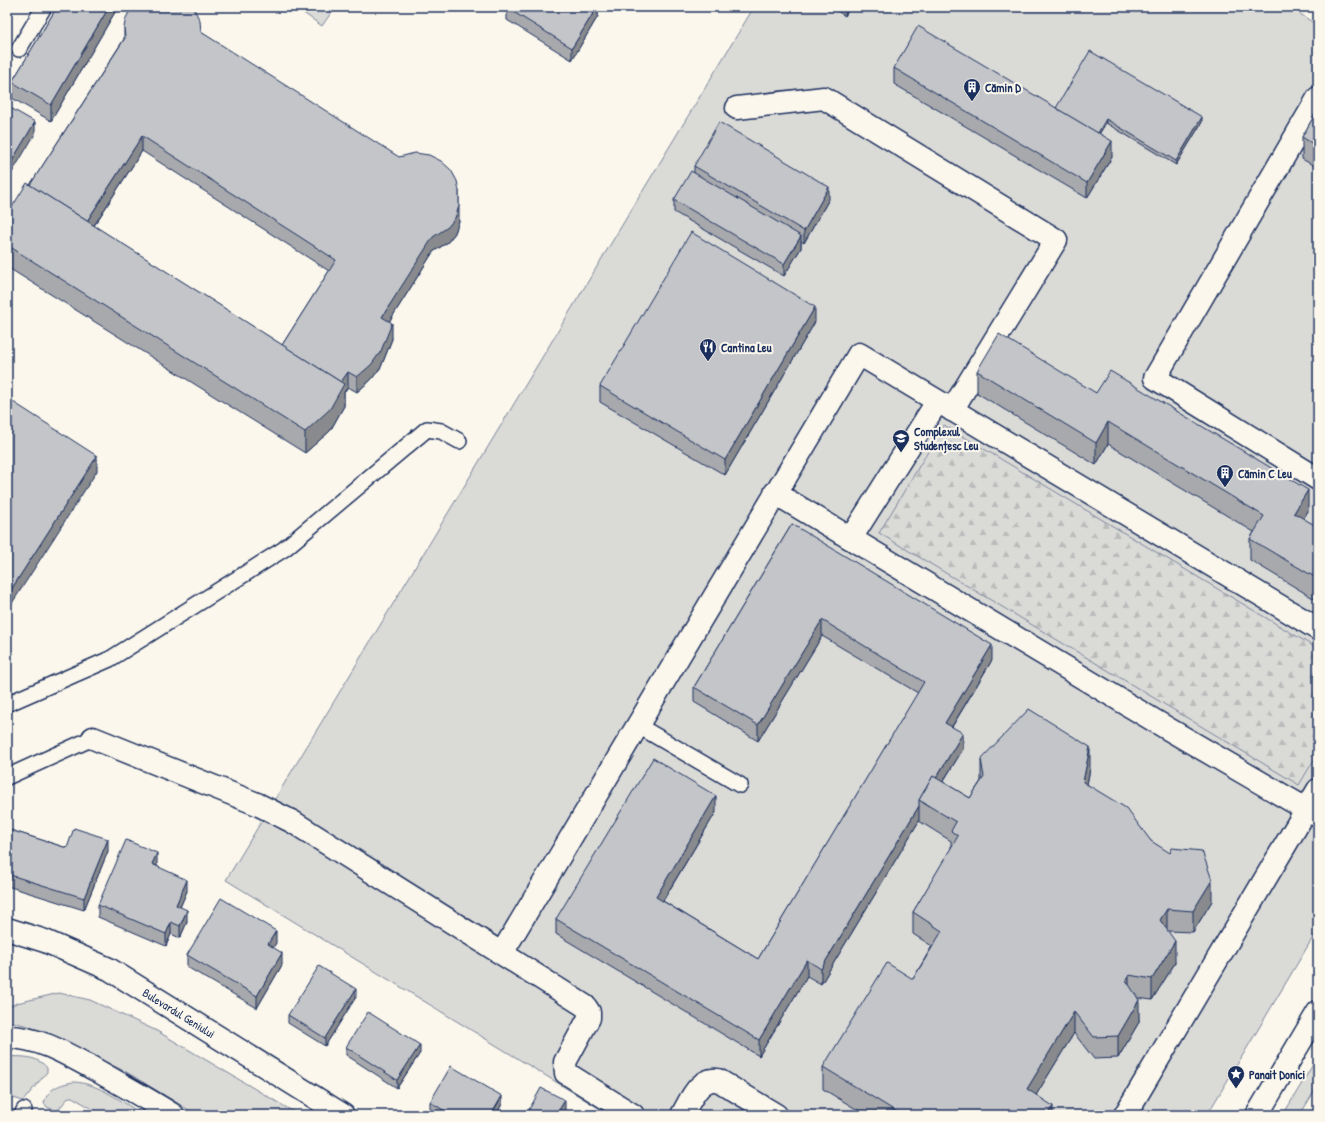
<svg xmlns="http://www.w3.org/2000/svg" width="1325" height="1122" viewBox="0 0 1325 1122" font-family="'Patrick Hand',sans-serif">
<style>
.green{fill:#dadad7;stroke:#7a849a}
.forest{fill:url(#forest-firs);stroke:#7a849a}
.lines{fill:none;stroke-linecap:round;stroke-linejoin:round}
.service-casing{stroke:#1b2f5e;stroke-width:18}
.minor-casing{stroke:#1b2f5e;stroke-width:25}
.primary-casing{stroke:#1b2f5e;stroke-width:25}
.service{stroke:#fbf7ec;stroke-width:15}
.minor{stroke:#fbf7ec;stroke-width:22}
.primary{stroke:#fbf7ec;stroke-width:22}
.wall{fill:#a8a9ad;stroke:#1b2f5e;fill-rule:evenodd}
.shaded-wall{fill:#888a8d;stroke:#1b2f5e}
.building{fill:#c3c5c9;stroke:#1b2f5e}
.labels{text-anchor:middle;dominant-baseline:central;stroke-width:4;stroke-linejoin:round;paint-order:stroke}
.poi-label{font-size:12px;font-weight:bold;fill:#1b2f5e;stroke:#fbf7ec;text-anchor:start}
.street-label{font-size:12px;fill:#1b2f5e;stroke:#fbf7ec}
</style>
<defs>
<pattern id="forest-firs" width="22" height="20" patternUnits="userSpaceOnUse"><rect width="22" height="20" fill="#dadad7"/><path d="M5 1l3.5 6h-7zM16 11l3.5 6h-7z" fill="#babbbb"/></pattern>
</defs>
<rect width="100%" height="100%" fill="#fbf7ec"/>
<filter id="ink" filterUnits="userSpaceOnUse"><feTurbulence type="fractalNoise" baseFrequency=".025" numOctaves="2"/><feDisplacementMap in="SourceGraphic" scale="8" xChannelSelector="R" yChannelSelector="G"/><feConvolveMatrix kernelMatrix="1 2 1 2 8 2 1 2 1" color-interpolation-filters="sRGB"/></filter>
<g filter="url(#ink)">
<g class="green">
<polygon points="295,7 335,7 322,26"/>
<polygon points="754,7 1290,7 1318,26 1318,929 1207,1115 610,1115 226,880"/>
<polygon points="59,993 90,1000 157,1031 299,1115 197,1115 128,1073 66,1042 28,1026 9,1021 7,1018 8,1007 17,1003"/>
<polygon points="1318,1056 1318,1085 1300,1115 1283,1115"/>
<path d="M7,1057C21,1056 38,1056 47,1068V1072L23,1101L7,1096Z"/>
<path d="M74,1082C99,1083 123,1103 144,1115H103L72,1097H69L57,1111L47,1107L44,1103C48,1088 60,1084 74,1082Z"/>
</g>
<polygon class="forest" points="944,425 1318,649 1318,753 1299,785 879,533"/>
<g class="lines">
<defs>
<g id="service">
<polyline points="19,49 44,7"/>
<polyline points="7,704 110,659 284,549 427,429 441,431 459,441"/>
<polyline points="637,725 740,785"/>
<polyline points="7,777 93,738"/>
<polyline points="22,1115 24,1110"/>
</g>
<g id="minor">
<polyline points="1318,98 1155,378 1318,479"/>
<polyline points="737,108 824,98 1056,240 952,410"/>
<polyline points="775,493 1165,727 1318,816"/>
<polyline points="851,538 937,402"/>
<polyline points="93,738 257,804 293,822 585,1006 589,1012 589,1018 565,1062 566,1073 633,1115"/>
<polyline points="502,953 859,354 1318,629"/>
<path d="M682,1115C690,1101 699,1077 718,1080L776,1115"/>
<polyline points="1125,1115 1318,790"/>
</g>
<g id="primary">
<polyline points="7,929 45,941 109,969 343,1115"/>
<path d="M7,1037C40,1037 68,1055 96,1070C122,1085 148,1099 173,1115"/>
<polyline points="1257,1115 1318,1012"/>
</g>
</defs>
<use href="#service" class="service-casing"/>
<use href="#minor" class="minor-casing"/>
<use href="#primary" class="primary-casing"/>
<use href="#service" class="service"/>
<use href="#minor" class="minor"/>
<use href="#primary" class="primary"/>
</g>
<g class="wall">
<polygon points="57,7 118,7 51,121 12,98 12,82"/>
<polygon points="598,7 598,16 572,60 507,20 507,8"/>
<polygon points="653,7 661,7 659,10"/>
<polygon points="831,7 850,7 845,16"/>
<path d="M124,27L201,32L459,221L455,233L448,242L433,252L389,322L392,339L381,367L371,380L357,392L348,387L344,392V406L330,431L305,453L7,267V215L30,185L124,39ZM142,151L329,271L282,345L94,226Z"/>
<polygon points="894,68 1056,108 1202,122 1176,165 1106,123 1099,134 1112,157 1087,198 894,84"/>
<polygon points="1318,109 1318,168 1302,159 1302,137"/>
<polygon points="694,166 829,199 804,243 801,241 801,248 784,276 674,212 674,200 694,173"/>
<polygon points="815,322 725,475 600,402 600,386"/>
<polygon points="977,371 1096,393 1308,511 1303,519 1318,527 1318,601 1250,560 1250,539 1254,532 1108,444 1096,465 977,393"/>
<polygon points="792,524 992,660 952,727 963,749 943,782 970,798 981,781 981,759 1090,769 1087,784 1151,841 1212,901 1193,932 1167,931 1175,963 1152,1000 1138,998 1139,1022 1118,1058 1094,1059 1074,1033 1036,1095 1053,1115 866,1115 823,1089 823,1067 913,979 932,946 913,934 913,912 951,850 951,841 919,821 821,984 807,976 759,1056 556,934 556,919 716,812 663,901 758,959 918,693 822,636 758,741 694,702 694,687"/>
<polygon points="7,829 67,848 108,851 84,910 7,886"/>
<polygon points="157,865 157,866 187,891 180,907 187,922 180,938 171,934 166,946 98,917 98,905"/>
<polygon points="276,943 273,947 282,965 257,1008 187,967 187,955"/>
<polygon points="356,997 325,1046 288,1023 288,1015"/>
<polygon points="346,1047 420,1053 397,1088 346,1055"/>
<polygon points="430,1102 502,1104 496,1115 438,1115 430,1110"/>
</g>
<g class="shaded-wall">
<polygon points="109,7 118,7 51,121 51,105"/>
<polygon points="597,7 598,7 598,16 572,60 572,48"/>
<polygon points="845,7 850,7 845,16"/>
<polygon points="1202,117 1202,122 1176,165 1176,161"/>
<polygon points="1106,119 1106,123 1092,145 1092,141"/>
<polygon points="35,122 35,134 7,181 7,169"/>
<polygon points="142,136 142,151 84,241 84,226"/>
<polygon points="1112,141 1112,157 1087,198 1087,183"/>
<polygon points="829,187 829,199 804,243 804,231"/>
<polygon points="459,191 459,221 455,233 448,242 433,252 382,333 382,317"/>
<polygon points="801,236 801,248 784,276 784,264"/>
<polygon points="815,307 815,322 725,475 725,460"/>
<polygon points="392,323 392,339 381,367 371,380 357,392 357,377"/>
<polygon points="348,372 348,387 344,392 344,406 330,431 305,453 305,432 338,386"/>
<polygon points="1108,422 1108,444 1096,465 1096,443"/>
<polygon points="97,456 97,471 7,611 7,596"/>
<polygon points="1308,490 1308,511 1294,534 1294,513"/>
<polygon points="822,620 822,636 758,741 758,725"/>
<polygon points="992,645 992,660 945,738 945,723"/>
<polygon points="963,733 963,749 928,806 922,802"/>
<polygon points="1090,747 1090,769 1083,804 1083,782"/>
<polygon points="716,796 716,812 656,912 656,897"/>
<polygon points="919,806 919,821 821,984 821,969"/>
<polygon points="108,839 108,851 84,910 84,898"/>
<polygon points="157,853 157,865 152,876 152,864"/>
<polygon points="187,880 187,891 176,917 176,905"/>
<polygon points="1212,880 1212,901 1193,932 1193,911"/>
<polygon points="1167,909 1167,931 1160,920"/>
<polygon points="187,910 187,922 180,938 180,926"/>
<polygon points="171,922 171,934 166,946 166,934"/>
<polygon points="276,931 276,943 268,956 268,944"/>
<polygon points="1175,941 1175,963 1152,1000 1152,979"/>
<polygon points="282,953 282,965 257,1008 257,996"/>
<polygon points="807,960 807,976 759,1056 759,1040"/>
<polygon points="1129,975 1129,997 1126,980"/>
<polygon points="356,989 356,997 325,1046 325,1038"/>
<polygon points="1139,1000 1139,1022 1118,1058 1118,1036"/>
<polygon points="1074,1012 1074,1033 1027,1110 1027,1089"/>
<polygon points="420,1045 420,1053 397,1088 397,1080"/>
<polygon points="502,1096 502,1104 496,1115 491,1115"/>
<polygon points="565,1100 565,1112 563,1115 556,1115"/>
<polygon points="1053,1106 1053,1115 1047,1115"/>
</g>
<g class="building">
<polygon points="57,7 109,7 51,105 12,82"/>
<polygon points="133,7 193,7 200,21 201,32 399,157 415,153 429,155 441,161 451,170 457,181 459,191 459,206 455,218 448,227 433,237 382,317 392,323 381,351 371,365 357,377 348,372 341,382 282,345 336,260 142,136 87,221 30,185 125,38 124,27 126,18 130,10"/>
<polygon points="508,7 597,7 572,48 507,8"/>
<polygon points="918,26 1112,141 1087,183 894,68"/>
<polygon points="1090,51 1202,117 1176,161 1106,119 1098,133 1056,108"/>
<polygon points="7,106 35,122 7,169"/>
<polygon points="1318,109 1318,147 1302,137"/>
<polygon points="719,122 829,187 804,231 694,166"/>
<polygon points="691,171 801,236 784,264 674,200"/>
<polygon points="27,183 344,384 330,409 305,432 7,245 7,215"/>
<polygon points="691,232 815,307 725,460 600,386"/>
<polygon points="999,334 1096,393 1110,371 1308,490 1294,513 1318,527 1318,579 1250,539 1264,516 1108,422 1096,443 977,371"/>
<polygon points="7,398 97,456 7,596"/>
<polygon points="792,524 992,645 945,723 963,733 936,778 933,776 919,800 919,806 821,969 807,960 759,1040 556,919 653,758 716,796 656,897 758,959 924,682 822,620 758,725 694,687"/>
<polygon points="1029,709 1090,747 1083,782 1126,808 1151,841 1170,853 1172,848 1202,851 1212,880 1193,911 1167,909 1160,920 1175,941 1152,979 1129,975 1126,980 1139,1000 1118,1036 1094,1037 1074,1012 1027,1089 1053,1106 1047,1115 902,1115 823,1067 887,963 913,979 942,931 913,912 958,836 951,831 956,822 919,800 933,776 970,798 984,777 981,759"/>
<polygon points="74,828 108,839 84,898 7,874 7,829 67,848"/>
<polygon points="126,840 157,853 152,864 187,880 176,905 187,910 180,926 171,922 166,934 98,905"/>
<polygon points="221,898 276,931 268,944 282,953 257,996 187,955"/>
<polygon points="319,966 356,989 325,1038 288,1015"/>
<polygon points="368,1012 420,1045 397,1080 346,1047"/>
<polygon points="451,1066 502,1096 491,1115 452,1115 430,1102"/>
<polygon points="541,1088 565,1100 556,1115 526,1115"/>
</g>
</g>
<defs>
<symbol id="building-pin" viewBox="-11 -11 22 30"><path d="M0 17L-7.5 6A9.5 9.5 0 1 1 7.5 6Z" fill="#1b2f5e" stroke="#fbf7ec"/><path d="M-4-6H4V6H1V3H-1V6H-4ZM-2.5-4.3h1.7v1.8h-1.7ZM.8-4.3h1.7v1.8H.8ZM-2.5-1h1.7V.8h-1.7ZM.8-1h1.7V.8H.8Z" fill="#fff"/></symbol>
<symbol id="restaurant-pin" viewBox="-11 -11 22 30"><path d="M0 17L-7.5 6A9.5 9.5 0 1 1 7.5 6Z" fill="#1b2f5e" stroke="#fbf7ec"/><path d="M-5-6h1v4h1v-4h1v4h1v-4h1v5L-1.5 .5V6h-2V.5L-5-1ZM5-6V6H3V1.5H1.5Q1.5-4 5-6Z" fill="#fff"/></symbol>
<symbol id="university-pin" viewBox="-11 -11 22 30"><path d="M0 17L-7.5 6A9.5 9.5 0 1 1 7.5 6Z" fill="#1b2f5e" stroke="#fbf7ec"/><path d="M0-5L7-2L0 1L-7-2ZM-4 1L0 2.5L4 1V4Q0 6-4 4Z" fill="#fff"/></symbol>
<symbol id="sight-pin" viewBox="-11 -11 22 30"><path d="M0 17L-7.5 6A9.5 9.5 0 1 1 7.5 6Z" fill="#1b2f5e" stroke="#fbf7ec"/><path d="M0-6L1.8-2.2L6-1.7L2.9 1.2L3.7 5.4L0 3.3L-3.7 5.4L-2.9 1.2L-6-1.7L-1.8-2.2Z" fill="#fff"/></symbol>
</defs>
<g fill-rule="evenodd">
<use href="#building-pin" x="962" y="77" width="20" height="27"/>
<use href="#restaurant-pin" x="698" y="337" width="20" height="27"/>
<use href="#university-pin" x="891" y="428" width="20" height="27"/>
<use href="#building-pin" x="1215" y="463" width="20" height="27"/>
<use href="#sight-pin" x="1226" y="1064" width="20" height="27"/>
</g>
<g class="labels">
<g class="poi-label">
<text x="985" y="87">Cămin D</text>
<text x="721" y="347">Cantina Leu</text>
<text x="914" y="431">Complexul<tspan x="914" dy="14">Studențesc Leu</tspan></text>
<text x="1238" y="473">Cămin C Leu</text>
<text x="1249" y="1074">Panait Donici</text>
</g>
<g class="street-label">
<text transform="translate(179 1013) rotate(32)">Bulevardul Geniului</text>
</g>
</g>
<rect width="1325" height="1122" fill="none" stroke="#fbf7ec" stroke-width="24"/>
<rect x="12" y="12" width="1301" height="1098" fill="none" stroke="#1b2f5e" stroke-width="1.5" filter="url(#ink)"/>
</svg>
